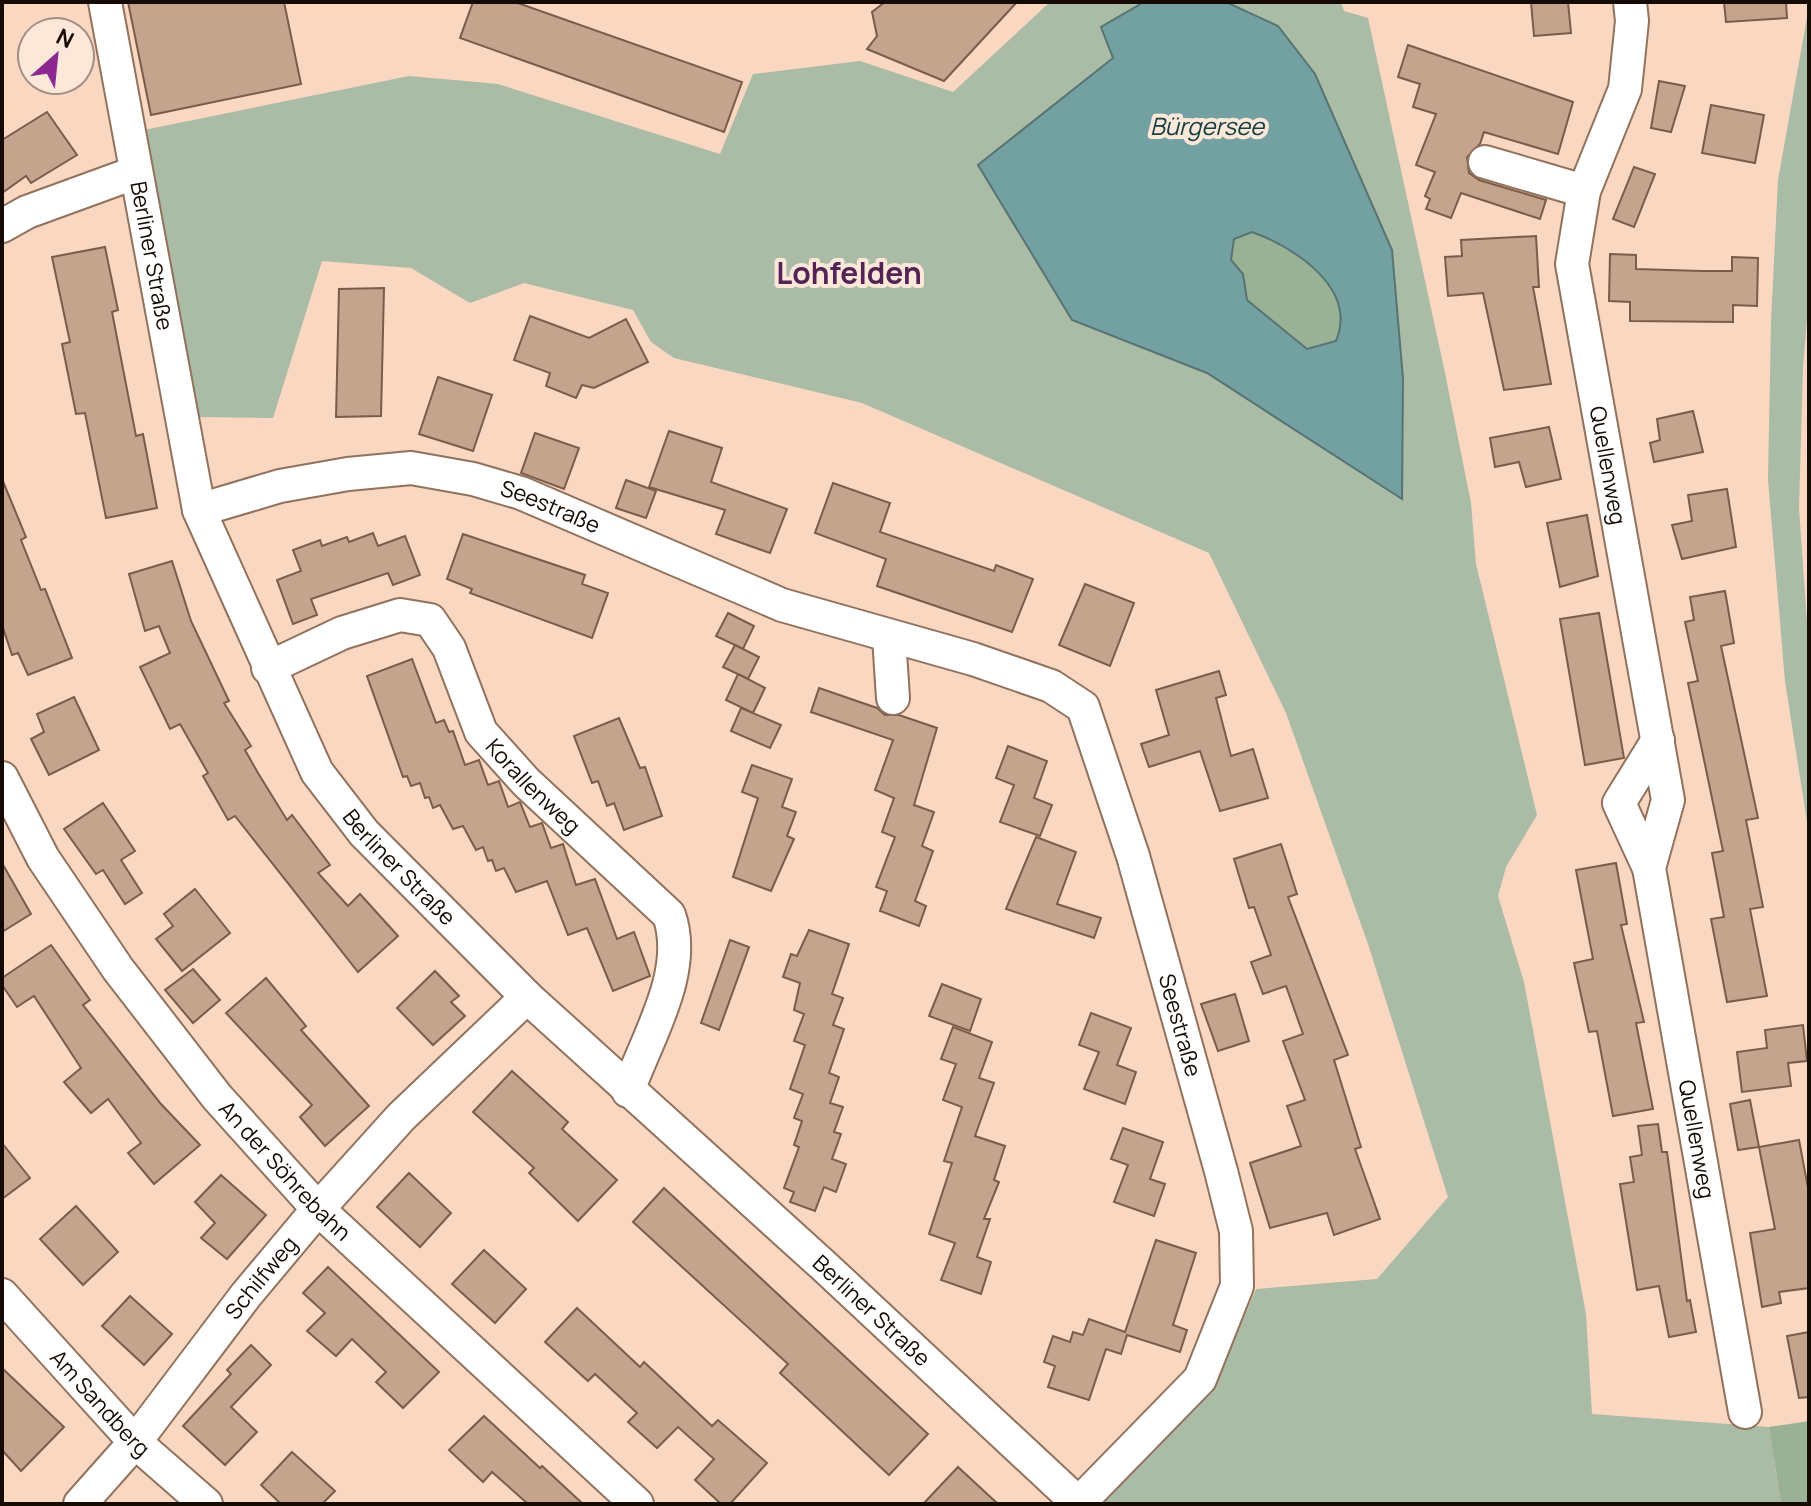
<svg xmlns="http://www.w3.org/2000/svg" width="1811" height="1506" viewBox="0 0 1811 1506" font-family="Manrope,sans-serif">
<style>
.green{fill:#aabba6}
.forest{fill:#99b194}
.water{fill:#73a1a2;stroke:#577473;stroke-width:2;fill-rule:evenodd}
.building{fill:#c5a48e;stroke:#7a5c48;stroke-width:2}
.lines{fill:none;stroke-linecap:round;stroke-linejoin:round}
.minor-casing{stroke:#91725d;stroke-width:36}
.minor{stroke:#fff;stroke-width:32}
.labels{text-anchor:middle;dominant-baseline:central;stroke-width:8;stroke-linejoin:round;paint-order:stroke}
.street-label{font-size:22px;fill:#160b04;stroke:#fde7d9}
.water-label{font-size:24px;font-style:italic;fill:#144042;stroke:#fde7d9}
.district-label{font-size:30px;font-weight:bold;fill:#522354;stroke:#fde7d9}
</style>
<rect width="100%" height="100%" fill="#fad7c0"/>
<g class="green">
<polygon points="1050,2 1144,2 1101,27 1113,57 979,166 1072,320 1207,373 1402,499 1403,379 1339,135 1315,74 1278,26 1226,2 1341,2 1344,11 1368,18 1444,368 1471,503 1476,564 1537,815 1506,867 1498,896 1524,982 1586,1314 1592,1414 1769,1427 1781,1504 1094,1504 1223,1366 1256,1289 1377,1279 1448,1197 1368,944 1286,713 1209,553 862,403 674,358 651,342 633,310 524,283 470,303 411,268 322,261 273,418 197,417 144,130 409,76 498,84 720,154 753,74 860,61 953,92"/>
<polygon points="1809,6 1809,296 1803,367 1799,508 1809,650 1809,835 1785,681 1768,480 1771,322 1778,180"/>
</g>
<g class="forest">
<path d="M1252,232C1296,248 1357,288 1336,341L1307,349L1247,300L1243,274L1231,261L1234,239Z"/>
<polygon points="1809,1421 1809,1504 1781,1504 1769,1427"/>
</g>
<path class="water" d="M1144,2H1226L1278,26L1315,74L1392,250L1403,379L1402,499L1207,373L1072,320L978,165L1113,58L1101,27ZM1252,232C1295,248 1358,288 1336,341L1307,349L1247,300L1243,274L1231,260L1234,239Z"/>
<g class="building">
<polygon points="128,2 284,2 301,84 151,115"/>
<polygon points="473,2 515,2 742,82 724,132 460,38"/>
<polygon points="885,2 1017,2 944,81 867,49 877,36 872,12"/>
<polygon points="1531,2 1568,2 1571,33 1534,36"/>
<polygon points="1724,2 1786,2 1787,18 1726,22"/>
<polygon points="1408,45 1573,102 1558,154 1484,132 1480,144 1467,157 1469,173 1479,180 1546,200 1540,219 1461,193 1451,218 1426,209 1430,199 1425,196 1435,172 1416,165 1436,114 1413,107 1420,84 1398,77"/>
<polygon points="1659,81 1685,86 1671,132 1651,128"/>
<polygon points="1711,105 1764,115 1755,163 1702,153"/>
<polygon points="47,112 77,155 31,183 26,176 2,193 2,140"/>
<polygon points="1634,167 1655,174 1634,227 1613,219"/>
<polygon points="1536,236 1539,287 1533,287 1551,384 1504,390 1483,293 1448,296 1445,257 1462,256 1461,240"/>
<polygon points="105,247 118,310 112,312 136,436 143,434 157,508 106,518 85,413 76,414 62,344 70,342 52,257"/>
<polygon points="1610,254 1636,255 1636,269 1702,271 1732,271 1732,257 1758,258 1757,306 1733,305 1733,322 1630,321 1630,302 1609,301"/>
<polygon points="384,288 381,416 336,417 339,289"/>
<polygon points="530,316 589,338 626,319 648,362 594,388 582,385 576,398 546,386 550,373 514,360"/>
<polygon points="438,377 492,395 473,451 419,434"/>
<polygon points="1693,411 1703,452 1654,462 1650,443 1660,440 1657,419"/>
<polygon points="1549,427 1561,479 1526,487 1519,462 1495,467 1490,438"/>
<polygon points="669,431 722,448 711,482 787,509 770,553 716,534 725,510 649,487"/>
<polygon points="535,433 579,448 564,489 521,473"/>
<polygon points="2,479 26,537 21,540 41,590 45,589 72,658 28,675 18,653 12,655 2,625"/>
<polygon points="626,480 656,491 646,518 616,508"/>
<polygon points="833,483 890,503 880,532 994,571 996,565 1033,579 1012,632 877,586 886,559 815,533"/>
<polygon points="1727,489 1736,547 1682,559 1672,525 1692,521 1688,495"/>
<polygon points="1587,515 1598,576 1560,587 1547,523"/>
<polygon points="373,533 378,546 405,536 420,575 393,585 388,573 311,599 317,615 293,624 277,580 301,571 293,550 320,540 322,546 347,537 349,542"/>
<polygon points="463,534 585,575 582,584 608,593 592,638 470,593 472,589 447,579"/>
<polygon points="172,561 191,621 229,701 224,703 251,746 245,750 258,773 287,820 292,815 330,865 318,873 348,906 360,894 398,936 358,972 235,816 228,820 203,776 208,773 180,724 170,729 140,667 170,653 159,626 145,631 129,574"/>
<polygon points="1085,584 1134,603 1110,666 1059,645"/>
<polygon points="1725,591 1734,643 1721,646 1758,818 1746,820 1763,907 1750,909 1767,996 1727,1002 1711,919 1724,917 1712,853 1723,851 1688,683 1698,681 1685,622 1694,620 1690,597"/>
<polygon points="728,613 754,626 743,649 716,636"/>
<polygon points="1599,613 1624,758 1585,765 1560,619"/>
<polygon points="735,645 759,657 748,679 723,667"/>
<polygon points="412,659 436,723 444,720 449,732 453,731 465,765 479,760 488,785 499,781 508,807 520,802 530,827 542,823 551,848 563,844 576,885 595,879 617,939 634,932 650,976 613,991 587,928 568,935 547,881 516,892 504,868 496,871 492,860 488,861 483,847 476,850 463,826 453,829 440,805 433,808 429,797 425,798 420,783 411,786 407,776 403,777 367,676"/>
<polygon points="1219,671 1226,695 1216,698 1231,756 1253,749 1268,798 1220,811 1200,751 1149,767 1141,744 1169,735 1156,690"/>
<polygon points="738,674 765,688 753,713 726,700"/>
<polygon points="819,688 877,708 885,715 899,715 937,728 914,805 934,812 922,846 933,851 915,901 926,906 919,926 880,911 887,891 876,887 895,837 882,832 894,798 875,790 893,740 811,712"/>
<polygon points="74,697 99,750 49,775 31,739 44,732 37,714"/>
<polygon points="741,708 781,725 770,748 731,731"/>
<polygon points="619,718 640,768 645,767 662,816 624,830 614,803 607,806 598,781 592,783 574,736"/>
<polygon points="1008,746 1047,761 1034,798 1052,805 1040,836 1000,822 1014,785 996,778"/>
<polygon points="752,765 792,779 782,807 796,812 787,836 794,839 771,891 733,877 758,798 742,792"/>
<polygon points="103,803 135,851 121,860 142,893 125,904 103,870 96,874 64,829"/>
<polygon points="1036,837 1076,852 1057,904 1101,918 1094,938 1006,909"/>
<polygon points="1281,844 1297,894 1288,897 1348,1055 1334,1060 1361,1147 1355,1149 1380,1219 1334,1235 1327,1213 1270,1228 1250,1163 1301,1146 1287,1106 1305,1100 1283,1041 1303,1034 1286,986 1263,994 1251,962 1271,955 1254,907 1249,908 1234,859"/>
<polygon points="2,863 31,914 2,932"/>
<polygon points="1616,863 1627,924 1621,925 1644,1022 1636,1023 1653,1109 1613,1116 1597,1031 1589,1032 1574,963 1593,959 1576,870"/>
<polygon points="195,889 230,933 182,971 156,939 173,926 164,914"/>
<polygon points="809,930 849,944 832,994 843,998 833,1025 844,1029 829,1073 839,1077 830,1103 843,1107 834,1132 841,1134 832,1159 846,1164 836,1192 824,1187 815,1211 790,1202 794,1192 784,1188 799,1147 794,1145 802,1121 794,1118 803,1094 790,1089 805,1045 794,1041 804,1014 794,1010 800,983 783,977 791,954 797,956"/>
<polygon points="730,940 749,947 719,1030 701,1023"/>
<polygon points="51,945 90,1000 83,1005 161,1104 200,1145 154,1184 128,1153 141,1143 108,1099 91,1113 64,1082 81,1068 34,996 17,1007 2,985 2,978"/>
<polygon points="193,969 220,1000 193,1023 165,990"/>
<polygon points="435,971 459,996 451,1002 465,1016 433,1045 397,1008"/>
<polygon points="266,978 306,1026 301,1030 369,1106 325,1146 300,1117 312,1105 226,1013"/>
<polygon points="942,984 981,999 970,1031 929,1016"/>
<polygon points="1235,994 1249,1041 1218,1051 1201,1004"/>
<polygon points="1091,1013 1131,1028 1117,1065 1136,1072 1125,1104 1084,1089 1099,1052 1079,1045"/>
<polygon points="1803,1025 1807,1061 1788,1063 1791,1086 1742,1092 1737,1052 1767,1048 1765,1030"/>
<polygon points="953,1027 992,1042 979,1078 994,1083 975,1136 1005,1146 994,1180 999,1182 984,1219 990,1219 977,1257 991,1262 981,1294 941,1280 955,1243 929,1234 952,1163 944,1161 962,1107 943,1100 956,1064 941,1059"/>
<polygon points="512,1071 568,1122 562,1129 617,1180 578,1221 529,1173 534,1168 473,1112"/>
<polygon points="1750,1100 1759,1147 1738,1150 1730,1104"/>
<polygon points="1658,1124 1662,1152 1667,1152 1687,1301 1690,1300 1696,1332 1669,1337 1659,1286 1637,1290 1620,1184 1634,1182 1630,1157 1642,1155 1638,1126"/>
<polygon points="1123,1128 1163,1142 1150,1179 1165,1184 1154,1216 1114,1202 1128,1165 1111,1159"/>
<polygon points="1799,1140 1809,1193 1809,1288 1779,1292 1781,1303 1762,1307 1750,1233 1775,1229 1759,1147"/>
<polygon points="2,1143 30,1178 2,1199"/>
<polygon points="409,1173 451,1213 420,1247 377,1207"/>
<polygon points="221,1175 266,1215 227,1259 201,1238 215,1223 195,1202"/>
<polygon points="664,1188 928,1434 889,1475 780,1373 788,1364 633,1222"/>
<polygon points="76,1206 118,1252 83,1285 40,1239"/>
<polygon points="1156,1240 1196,1253 1173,1325 1187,1330 1180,1352 1127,1335 1121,1354 1106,1349 1089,1400 1048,1387 1055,1366 1044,1362 1053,1336 1070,1342 1073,1332 1083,1335 1089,1319 1125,1332"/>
<polygon points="484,1250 526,1289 495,1323 452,1284"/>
<polygon points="328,1267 439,1372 403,1408 376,1382 386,1372 352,1339 336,1356 307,1331 325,1313 303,1293"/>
<polygon points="130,1296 172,1334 144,1365 102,1326"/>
<polygon points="577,1308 640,1367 644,1362 712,1426 718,1420 767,1463 730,1504 721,1504 695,1480 714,1459 678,1427 657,1448 628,1422 637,1413 595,1374 588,1381 545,1342"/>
<polygon points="1809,1332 1809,1397 1799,1398 1787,1336"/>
<polygon points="251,1345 271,1365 231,1407 257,1432 225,1465 183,1426 231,1374 227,1370"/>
<polygon points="2,1368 64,1427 21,1471 2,1450"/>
<polygon points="484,1416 540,1468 542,1466 583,1504 528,1504 492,1472 483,1482 449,1450"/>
<polygon points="292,1452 335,1491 322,1504 281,1504 261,1485"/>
<polygon points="958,1467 998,1504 923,1504"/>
</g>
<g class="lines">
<defs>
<g id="minor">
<path id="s1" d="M105,2L199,510L317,772L364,833L527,997L824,1266L1079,1504"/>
<path id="s2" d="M1630,2L1632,21L1625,89L1584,191L1572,264L1668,800L1649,868L1745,1412"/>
<polyline points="1485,162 1584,191"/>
<polyline points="2,226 27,212 134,173"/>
<path id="s3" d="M199,510L280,486L348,474L411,468L473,479L521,493L782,605L973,659L1051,686L1083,707L1133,856L1221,1171L1236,1231L1237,1286L1200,1379L1078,1504"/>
<polyline points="889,637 893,698"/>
<path id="s4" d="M268,668L342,633L400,615L430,620L449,648L481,732L526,782L669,915C689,972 647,1037 628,1091"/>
<path id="s5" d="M2,778L43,858L118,969L217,1097L318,1209L637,1504"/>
<polyline points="1649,868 1619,803 1658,740"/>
<path id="s6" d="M2,1295L135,1442L206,1504"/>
<path id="s7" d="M80,1504L135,1442L246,1295L318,1209L401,1117L527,997"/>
</g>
</defs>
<use href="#minor" class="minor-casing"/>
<use href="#minor" class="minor"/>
</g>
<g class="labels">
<g class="street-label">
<text stroke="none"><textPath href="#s1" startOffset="258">Berliner Straße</textPath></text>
<text stroke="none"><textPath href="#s2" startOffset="476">Quellenweg</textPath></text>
<text stroke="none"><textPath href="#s3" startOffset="362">Seestraße</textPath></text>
<text stroke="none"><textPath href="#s4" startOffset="372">Korallenweg</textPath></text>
<text stroke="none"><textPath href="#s1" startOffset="930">Berliner Straße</textPath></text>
<text stroke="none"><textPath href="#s3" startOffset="1266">Seestraße</textPath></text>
<text stroke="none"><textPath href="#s2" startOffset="1162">Quellenweg</textPath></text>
<text stroke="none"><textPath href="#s5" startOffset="486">An der Söhrebahn</textPath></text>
<text stroke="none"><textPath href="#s7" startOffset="290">Schilfweg</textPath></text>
<text stroke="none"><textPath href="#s1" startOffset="1578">Berliner Straße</textPath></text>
<text stroke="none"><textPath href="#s6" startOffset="146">Am Sandberg</textPath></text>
</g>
<g class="water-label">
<text x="1207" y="125">Bürgersee</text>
</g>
<g class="district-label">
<text x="849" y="272">Lohfelden</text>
</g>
</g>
<rect width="1811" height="1506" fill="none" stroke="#160b04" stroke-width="8"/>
<g transform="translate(56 56) rotate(27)"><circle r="38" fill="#fde7d9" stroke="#a18f84" stroke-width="2"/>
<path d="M0-6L14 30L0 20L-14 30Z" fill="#8b2991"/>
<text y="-12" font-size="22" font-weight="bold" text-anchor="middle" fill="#160b04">N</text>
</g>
</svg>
